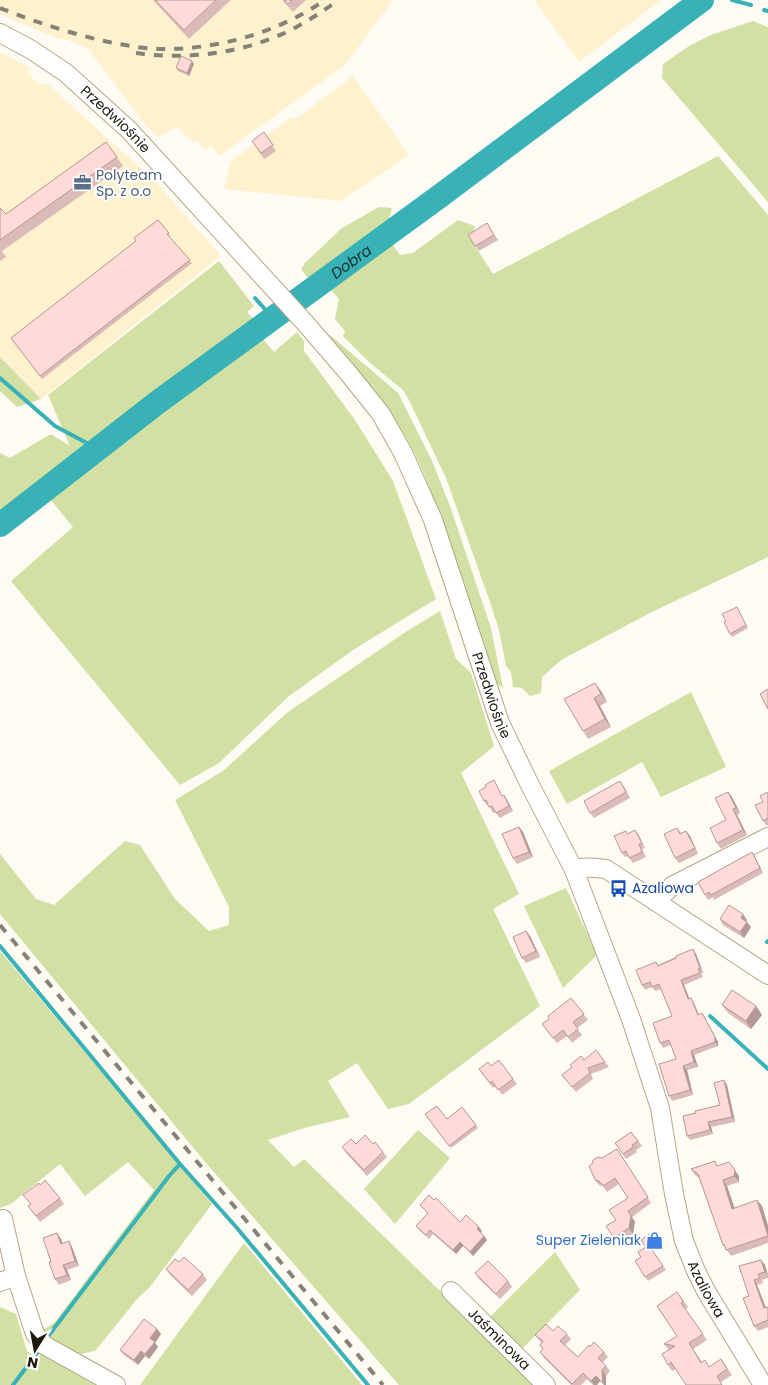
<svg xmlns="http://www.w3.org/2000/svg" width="768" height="1385" viewBox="0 0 768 1385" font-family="Poppins,sans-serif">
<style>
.built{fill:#fef1ce}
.green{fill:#d2e0a3}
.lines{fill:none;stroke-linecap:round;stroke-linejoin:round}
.stream{stroke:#38b1b7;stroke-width:4}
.river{stroke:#38b1b7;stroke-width:24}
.minor-casing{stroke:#b4a785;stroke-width:20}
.minor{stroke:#fff;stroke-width:18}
.rail{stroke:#858277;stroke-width:4;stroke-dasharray:9 9;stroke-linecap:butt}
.wall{fill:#dbbbb8}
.shaded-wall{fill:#b29996}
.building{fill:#ffdad6;stroke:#b29996}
.labels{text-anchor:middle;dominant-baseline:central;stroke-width:4;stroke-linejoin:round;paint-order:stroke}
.street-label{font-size:14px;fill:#1e190c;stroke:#fff}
.service-label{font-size:14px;fill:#4e5e75;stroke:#fff;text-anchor:start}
.transit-label{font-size:14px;fill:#164399;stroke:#fff;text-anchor:start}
.shop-label{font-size:14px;fill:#366cbe;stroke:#fff;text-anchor:end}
.water-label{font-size:15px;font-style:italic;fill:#192e2f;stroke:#fff}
</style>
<rect width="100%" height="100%" fill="#fdfbf3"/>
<g class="built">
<polygon points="0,0 393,0 345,65 219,156 211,146 205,150 196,140 193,143 177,127 158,137 147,127 88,49 68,40 56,38 0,14"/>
<polygon points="534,0 661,0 579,62"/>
<polygon points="0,52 29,67 28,74 40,85 46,83 154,180 221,256 41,399 0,357"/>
<polygon points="353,76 409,155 341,201 224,189 231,161 292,117 294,119 301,115"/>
</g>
<g class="green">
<polygon points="753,21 768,27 768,202 662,78 663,64 689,46 711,35"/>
<polygon points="718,156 768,215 768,557 652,612 561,660 542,677 541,693 530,696 522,688 513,687 511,672 506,666 499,630 490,602 446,478 408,398 403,390 370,363 343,336 345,331 335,319 339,299 332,291 325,288 390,241 400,255 413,253 458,220 475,226 472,241 493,274"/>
<polygon points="379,207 392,208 388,222 308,278 301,269 305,263 342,228"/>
<polygon points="219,261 254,306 247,312 257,323 186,378 193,387 261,337 274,352 297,332 304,341 304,351 355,420 393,481 436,599 356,648 289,696 219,763 180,785 11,581 73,527 50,499 80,474 73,454 0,517 0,453 10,458 51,434 70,446 48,395"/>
<path d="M330,335L398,393L432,461L450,506L491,628L503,688L496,683C482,641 468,598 454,556C440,516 427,475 407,439C385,401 356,369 328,336Z"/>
<polygon points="0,357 41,399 17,407 0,391"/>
<polygon points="440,611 456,659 471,673 494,746 461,773 519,894 493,909 540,1006 409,1104 388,1109 357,1063 328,1081 350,1117 304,1128 268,1140 294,1167 304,1159 537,1385 399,1385 206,1163 0,914 0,854 36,899 54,905 125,841 140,845 175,899 209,931 229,925 229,907 175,800 223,771 288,712 407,631"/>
<polygon points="691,692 726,767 661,797 642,762 567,804 549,771"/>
<polygon points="566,888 597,955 563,988 524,906"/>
<polygon points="0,951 212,1204 149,1288 137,1299 95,1351 80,1354 64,1350 39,1333 55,1322 154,1190 128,1162 85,1196 60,1164 11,1204 0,1208"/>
<polygon points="418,1130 450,1158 395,1224 364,1189"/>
<polygon points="244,1243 362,1385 140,1385"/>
<polygon points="555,1252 580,1290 521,1350 488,1319"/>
<polygon points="0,1307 16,1314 27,1351 37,1359 43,1350 85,1375 95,1385 0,1385"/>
</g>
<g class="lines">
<g class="stream">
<polyline points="732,0 751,5"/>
<polyline points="764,10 768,11"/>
<polyline points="255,298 273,318"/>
<polyline points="0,378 55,426 98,449"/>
<polyline points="767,942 768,941"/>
<polyline points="0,946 180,1164 237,1228 368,1385"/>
<polyline points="710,1016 768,1069"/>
<polyline points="46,1339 169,1176 180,1164"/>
<polyline points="13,1385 40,1349"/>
</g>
<path class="river" id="s1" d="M0,525L158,402L440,196L702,0"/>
<defs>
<g id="minor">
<path id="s2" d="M0,33L30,49L66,73L129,130L307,325L349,374L381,414L403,453L433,520L500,723L530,785L574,870L631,1019L660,1108L674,1194L684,1241L696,1271L706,1291L763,1385"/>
<path d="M574,870C584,866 595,868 606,869L768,975"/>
<polyline points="656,902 672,886 768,837"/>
<polyline points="3,1219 16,1276 35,1334 44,1345 116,1385"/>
<polyline points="0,1282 16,1276"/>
<path id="s3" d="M451,1291L546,1385"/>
</g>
</defs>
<use href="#minor" class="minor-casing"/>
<use href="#minor" class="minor"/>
<g class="rail">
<path d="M0,8C45,26 111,47 159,49C217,50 277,33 325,0"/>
<path d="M136,53C190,61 253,52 300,25C314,17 326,9 339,0"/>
<polyline points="0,925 383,1385"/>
</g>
</g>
<g class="wall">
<polygon points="153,0 231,0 189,39"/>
<polygon points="282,0 306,0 293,12"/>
<polygon points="194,64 189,76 178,71 176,68"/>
<polygon points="264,132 276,151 264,159 252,141"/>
<polygon points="106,142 123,166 2,251 6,257 0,261 0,208 6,214"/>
<polygon points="158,220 170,236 169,237 192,263 42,379 11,338 136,241"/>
<polygon points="487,223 498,240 479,251 468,235"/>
<polygon points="738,609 748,628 732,637 730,634 726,621"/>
<polygon points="601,691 607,702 600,706 611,727 588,739 583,731 564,699"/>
<polygon points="494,780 502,795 507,800 513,811 500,818 495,812 493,813 489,806 488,806 484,801 486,787"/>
<polygon points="624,786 630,798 594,818 590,813"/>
<polygon points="728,792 732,797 740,813 737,815 747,835 721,849 717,843 726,820"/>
<polygon points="768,792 768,825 767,826 763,821 763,802"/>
<polygon points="519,827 523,832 533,857 517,864 513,858"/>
<polygon points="677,828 681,833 686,831 690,836 698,854 679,863 675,858"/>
<polygon points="635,830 639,835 645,848 642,849 646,857 633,863 628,856 625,857 622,853 628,834"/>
<polygon points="752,852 755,857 763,873 714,900 713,897 708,900 705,895"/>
<polygon points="720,919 747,920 746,921 751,927 744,938 723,925"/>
<polygon points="526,931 530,936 540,957 526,963 522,958"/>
<polygon points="693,949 696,954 703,973 701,973 703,977 684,985 690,999 694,1003 699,1015 702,1013 705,1018 718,1042 718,1046 694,1055 698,1067 687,1070 693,1095 672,1101 669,1096 676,1059 671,1045 663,1048 660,1043 672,1016 661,989 655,991 652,987 645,990 642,985 656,962 658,965"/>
<polygon points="571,998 588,1020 577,1028 582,1035 572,1043 567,1036 557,1043 542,1024 549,1019"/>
<polygon points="722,1005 756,1006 762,1015 751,1029 728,1013"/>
<polygon points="499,1060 517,1084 502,1095 496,1086 493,1088 479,1069 491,1066"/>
<polygon points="584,1060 605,1062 609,1067 591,1074 593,1079 576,1092 562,1075"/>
<polygon points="727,1085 735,1122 711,1127 713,1134 690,1140 687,1136 696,1113 720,1105"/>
<polygon points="462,1107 478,1128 451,1148 425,1114 447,1119"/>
<polygon points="631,1132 642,1146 636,1150 637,1152 626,1159 615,1143"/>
<polygon points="356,1144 373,1144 383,1152 387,1157 367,1176 346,1153 342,1147"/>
<polygon points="617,1149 651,1203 632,1217 635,1222 633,1234 618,1244 606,1226 616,1220 628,1198 619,1184 607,1192 603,1186 599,1185 595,1180 602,1158"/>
<polygon points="718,1165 739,1176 739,1182 727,1186 734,1208 762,1206 768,1226 768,1243 731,1256 723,1245 699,1178 695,1175 691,1169"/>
<polygon points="40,1185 60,1198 64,1204 40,1222 28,1206 30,1204"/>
<polygon points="420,1205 482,1231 481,1232 487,1240 473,1256 463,1246 456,1254 433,1234 429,1239 419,1230 416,1226 428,1214"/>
<polygon points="654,1231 663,1244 653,1251 666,1270 648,1281 635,1261 641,1257"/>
<polygon points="57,1233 61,1239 63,1244 69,1241 72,1247 79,1266 67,1270 71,1280 59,1285 55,1279 51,1262"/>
<polygon points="761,1260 765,1265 768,1275 768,1278 762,1280 763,1283 757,1285 766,1308 768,1307 768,1327 758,1331 754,1326 749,1296 739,1266"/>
<polygon points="179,1262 203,1274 207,1280 192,1296 170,1275 166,1269"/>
<polygon points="475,1273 508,1281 512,1287 500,1299 479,1279"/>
<polygon points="677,1292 688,1307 685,1309 707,1340 693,1349 702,1362 710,1367 721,1359 732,1375 721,1382 676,1369 672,1371 668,1365 669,1350 664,1344 677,1336"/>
<polygon points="157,1329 161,1334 155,1343 158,1347 149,1359 145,1356 138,1365 124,1355 120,1350"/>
<polygon points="553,1331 567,1334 571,1339 565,1345 578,1357 590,1347 604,1352 608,1357 603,1362 610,1371 606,1376 606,1385 604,1385 600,1381 597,1385 593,1385 587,1379 581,1385 571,1385 544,1358 540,1352 543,1350 540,1345 542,1343 539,1340 535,1335"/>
</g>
<g class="shaded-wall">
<polygon points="192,61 194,64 189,76 187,73"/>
<polygon points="595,683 601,691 607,702 601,694"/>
<polygon points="594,698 600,706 611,727 605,719"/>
<polygon points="728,792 732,797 740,813 736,808"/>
<polygon points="504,795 507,800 513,811 509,806"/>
<polygon points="733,809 737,815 747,835 743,830"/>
<polygon points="519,827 523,832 533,857 529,852"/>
<polygon points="686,831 690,836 698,854 695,848"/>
<polygon points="752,852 755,857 763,873 760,868"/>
<polygon points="743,914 747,920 745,923 741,918"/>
<polygon points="747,922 751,927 744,938 740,932"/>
<polygon points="526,931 530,936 540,957 536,951"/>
<polygon points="693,949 696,954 703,973 700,968"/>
<polygon points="681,980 684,985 691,1004 688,999"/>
<polygon points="691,998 694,1003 701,1020 698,1015"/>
<polygon points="756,1006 762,1015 751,1029 746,1021"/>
<polygon points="702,1013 718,1042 718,1046 715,1042"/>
<polygon points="691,1051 694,1055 698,1067 694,1062"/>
<polygon points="683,1066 687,1070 693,1095 690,1090"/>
<polygon points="724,1080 727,1085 735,1122 732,1117"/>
<polygon points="708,1122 711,1127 713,1134 710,1130"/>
<polygon points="729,1162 739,1176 739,1182 734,1176"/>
<polygon points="723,1180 727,1186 737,1215 732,1209"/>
<polygon points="757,1200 762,1206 768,1226 768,1235"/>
<polygon points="628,1211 635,1222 633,1234 629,1228"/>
<polygon points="479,1227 482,1231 480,1233 477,1229"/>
<polygon points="57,1233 61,1239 65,1250 61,1244"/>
<polygon points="484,1236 487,1240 473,1256 470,1252"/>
<polygon points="69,1241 72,1247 79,1266 75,1261"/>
<polygon points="460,1242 463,1246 456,1254 453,1250"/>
<polygon points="761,1260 765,1265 768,1276 765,1272"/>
<polygon points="63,1265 67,1270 71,1280 67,1275"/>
<polygon points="754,1280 757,1285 768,1313 764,1308"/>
<polygon points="157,1329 161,1334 155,1343 158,1347 149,1359 145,1354 150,1338"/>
<polygon points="141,1351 145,1356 138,1365 134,1360"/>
<polygon points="602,1370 606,1376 606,1385 604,1385 603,1383"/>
<polygon points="596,1376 600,1381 597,1385 594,1385 591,1381"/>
</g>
<g class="building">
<polygon points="155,0 216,0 184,30"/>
<polygon points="284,0 292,0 288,4"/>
<polygon points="181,56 192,61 187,73 176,68"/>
<polygon points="264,132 273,145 261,153 252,141"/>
<polygon points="106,142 117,157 0,240 0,208 6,214"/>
<polygon points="158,220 169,233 167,234 190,260 40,376 11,338 136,241 134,238"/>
<polygon points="487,223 494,235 475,246 468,235"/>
<polygon points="737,607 746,625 730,634 724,622 726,621 722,614"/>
<polygon points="595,683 601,694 594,698 605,719 583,731 564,699"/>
<polygon points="768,689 768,709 760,694"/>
<polygon points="494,780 502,796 504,795 509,806 496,813 492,806 489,807 486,800 484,801 479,791 486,787 485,785"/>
<polygon points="620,781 626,792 590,813 584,801"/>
<polygon points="728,792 736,808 733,809 743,830 717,843 710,828 726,820 715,798"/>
<polygon points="768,792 768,818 763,821 755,805 763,802 760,796"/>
<polygon points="519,827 529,852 513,858 502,834"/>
<polygon points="677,828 680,834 686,831 695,848 675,858 664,834"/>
<polygon points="635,830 642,843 639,844 642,852 629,858 626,851 622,853 614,836 626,831 627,834"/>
<polygon points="752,852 760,868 711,895 709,892 705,895 698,882"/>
<polygon points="729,905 743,914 741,918 747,922 740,932 720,919"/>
<polygon points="526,931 536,951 522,958 513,937"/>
<polygon points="693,949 700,968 698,969 700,973 681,980 688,999 691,998 698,1015 702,1013 715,1037 715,1042 691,1051 694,1062 683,1066 690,1090 669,1096 659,1064 676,1059 669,1040 660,1043 653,1023 672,1016 659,984 652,987 650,982 642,985 636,970 656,962 658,966 676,958 676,956"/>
<polygon points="732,990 756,1006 746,1021 722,1005"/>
<polygon points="571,998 584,1014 573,1022 578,1029 568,1037 563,1030 553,1038 542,1024 549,1019 548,1016"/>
<polygon points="596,1050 605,1062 588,1068 590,1073 572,1087 562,1075 572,1067 570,1065 581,1056 584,1060"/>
<polygon points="499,1060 513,1079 498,1090 492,1081 490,1083 479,1069 488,1062 491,1066"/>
<polygon points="724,1080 732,1117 708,1122 710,1130 687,1136 683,1116 696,1113 695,1111 720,1105 714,1083"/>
<polygon points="437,1106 447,1119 462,1107 476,1125 449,1146 425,1114"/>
<polygon points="631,1132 638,1141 632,1145 633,1147 623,1154 615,1143"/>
<polygon points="365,1135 373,1144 375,1142 383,1152 364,1170 342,1147 351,1139 356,1144"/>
<polygon points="617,1149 648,1197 628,1211 631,1216 629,1228 614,1238 606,1226 616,1220 609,1210 628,1198 615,1178 603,1186 599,1181 595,1180 589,1166 592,1164 593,1160 598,1157 602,1158"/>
<polygon points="715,1161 717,1166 729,1162 735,1170 734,1176 723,1180 732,1209 757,1200 768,1236 726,1250 724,1244 723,1245 698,1174 691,1169"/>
<polygon points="45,1180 60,1198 36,1216 28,1206 31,1204 23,1195 39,1183 40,1185"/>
<polygon points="429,1195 434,1200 436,1198 460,1222 466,1215 479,1227 477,1229 484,1236 470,1252 460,1242 453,1250 430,1230 426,1235 416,1226 428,1213 420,1205"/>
<polygon points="654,1231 660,1240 650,1247 663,1266 645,1277 635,1261 641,1257 638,1252 646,1247 641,1240"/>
<polygon points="57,1233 61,1244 69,1241 75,1261 63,1265 67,1275 55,1279 49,1262 51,1262 43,1238"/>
<polygon points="184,1257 203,1274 188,1290 166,1269 175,1259 179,1262"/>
<polygon points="761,1260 765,1272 758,1274 760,1278 754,1280 764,1308 768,1307 768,1320 754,1326 743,1298 749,1296 739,1266"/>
<polygon points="488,1261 508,1281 496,1294 475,1273"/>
<polygon points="677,1292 683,1301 681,1303 703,1334 689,1343 701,1363 705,1360 709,1367 721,1359 727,1369 717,1376 722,1385 686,1385 671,1362 668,1365 662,1354 675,1346 664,1344 677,1336 657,1306"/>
<polygon points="144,1319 157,1329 150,1338 155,1342 145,1354 141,1351 134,1360 120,1350"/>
<polygon points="546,1324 553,1331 558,1326 567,1334 560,1341 578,1357 589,1345 590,1347 594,1342 604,1352 598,1358 606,1366 602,1370 603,1383 596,1376 591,1381 583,1373 572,1384 540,1352 543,1349 540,1345 543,1341 535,1335"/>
</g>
<defs>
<symbol id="office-bare" viewBox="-9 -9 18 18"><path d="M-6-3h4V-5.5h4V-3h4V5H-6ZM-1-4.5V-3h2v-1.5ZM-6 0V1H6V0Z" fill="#5c6f8a" stroke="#fff" stroke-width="2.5" paint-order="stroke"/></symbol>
<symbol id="bus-bare" viewBox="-9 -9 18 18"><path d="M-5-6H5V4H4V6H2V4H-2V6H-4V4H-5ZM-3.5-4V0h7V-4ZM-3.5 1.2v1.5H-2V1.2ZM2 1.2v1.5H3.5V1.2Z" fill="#1a4fb4" stroke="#fff" stroke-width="2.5" paint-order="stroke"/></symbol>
<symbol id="shop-bare" viewBox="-9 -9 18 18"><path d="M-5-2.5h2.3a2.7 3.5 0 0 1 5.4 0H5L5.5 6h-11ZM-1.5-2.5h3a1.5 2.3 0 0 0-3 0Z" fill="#3f7fe0" stroke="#fff" stroke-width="2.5" paint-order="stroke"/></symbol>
</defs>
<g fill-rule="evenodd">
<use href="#office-bare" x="70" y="170" width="25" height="25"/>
<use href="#bus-bare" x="606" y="876" width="25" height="25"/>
<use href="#shop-bare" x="642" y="1228" width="25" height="25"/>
</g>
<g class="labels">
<g class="street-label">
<text stroke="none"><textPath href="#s2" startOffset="145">Przedwiośnie</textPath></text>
<text stroke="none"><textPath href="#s2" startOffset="845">Przedwiośnie</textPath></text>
<text stroke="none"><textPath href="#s2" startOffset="1480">Azaliowa</textPath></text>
<text stroke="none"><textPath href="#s3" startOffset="68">Jaśminowa</textPath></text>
</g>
<g class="service-label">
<text x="96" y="175">Polyteam<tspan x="96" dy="16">Sp. z o.o</tspan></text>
</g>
<g class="transit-label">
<text x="632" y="888">Azaliowa</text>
</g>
<g class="shop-label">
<text x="641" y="1240">Super Zieleniak</text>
</g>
<g class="water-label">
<text stroke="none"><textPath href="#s1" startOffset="439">Dobra</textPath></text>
</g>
</g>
<g transform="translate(35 1350) rotate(191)" stroke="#ffffff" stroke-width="4" paint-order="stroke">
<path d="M0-4L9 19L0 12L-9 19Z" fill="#1e190c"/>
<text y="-8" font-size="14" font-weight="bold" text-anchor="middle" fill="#1e190c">N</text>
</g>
</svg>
